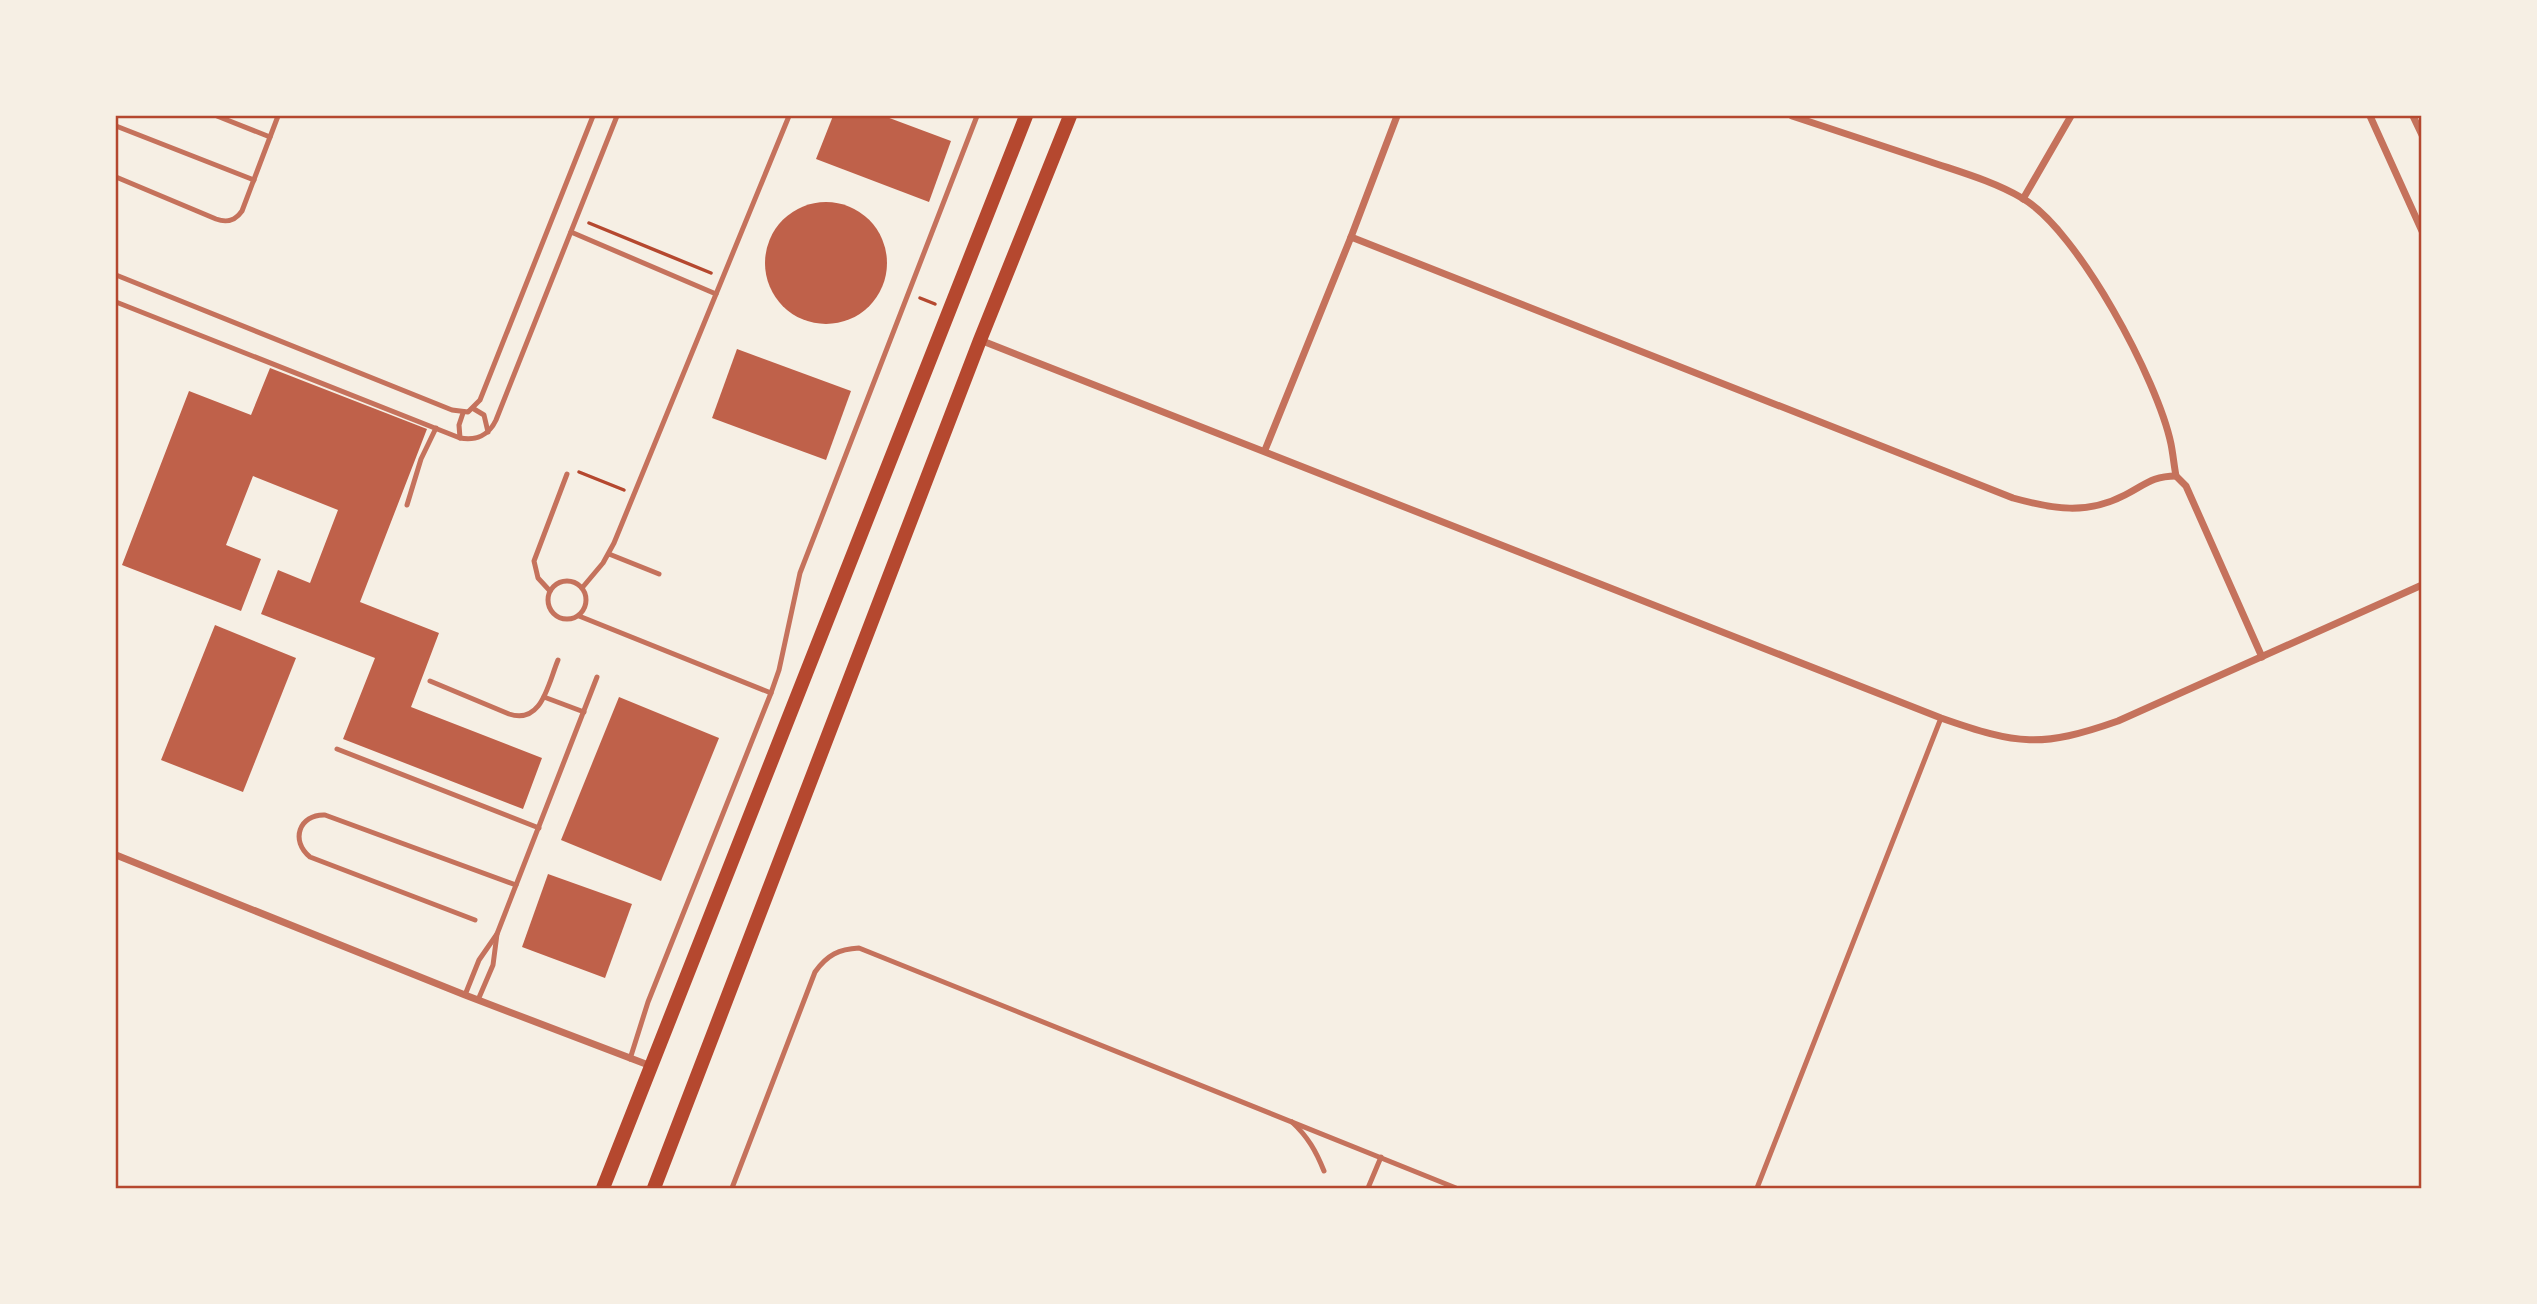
<svg xmlns="http://www.w3.org/2000/svg" width="2537" height="1304" viewBox="0 0 2537 1304" font-family="Barlow,sans-serif">
<style>
.building{fill:#bf614a}
.lines{fill:none;stroke-linecap:round;stroke-linejoin:round}
.path{stroke:#b5482f;stroke-width:3.5}
.service{stroke:#c5725c;stroke-width:5}
.minor{stroke:#c5725c;stroke-width:7}
.secondary{stroke:#b5482f;stroke-width:14}
.neatline{fill:none;stroke:#b5482f;stroke-width:2.5}
</style>
<rect width="100%" height="100%" fill="#f6efe4"/>
<g class="building">
<polygon points="833,116 884,116 951,141 929,202 816,159"/>
<circle cx="826" cy="263" r="61"/>
<polygon points="737,349 851,391 826,460 712,418"/>
<polygon points="270,368 427,429 360,602 439,633 411,707 542,758 523,809 343,739 375,658 261,614 278,570 310,583 338,510 253,476 226,545 261,559 241,611 122,565 189,391 251,415"/>
<polygon points="215,625 296,658 243,792 161,760"/>
<polygon points="619,697 719,738 661,881 561,840"/>
<polygon points="548,874 632,904 605,978 522,947"/>
</g>
<g class="lines">
<g class="path">
<polyline points="589,223 711,273"/>
<polyline points="920,298 935,304"/>
<polyline points="579,472 624,490"/>
</g>
<g class="service">
<polyline points="217,116 270,137"/>
<polyline points="116,126 254,180"/>
<path d="M116,177L216,219C227,223 235,221 242,211L278,116"/>
<polyline points="571,232 716,294"/>
<polyline points="116,275 452,410 468,412 480,400 593,116"/>
<path d="M116,302L460,438C476,441 489,435 496,420L617,116"/>
<polyline points="474,409 484,415 488,432"/>
<polyline points="460,438 459,425 463,413"/>
<polyline points="407,505 421,459 436,428"/>
<polyline points="609,554 659,574"/>
<circle cx="567" cy="600" r="19"/>
<polyline points="582,588 603,563 614,543 789,116"/>
<polyline points="550,591 538,578 534,561 567,474"/>
<polyline points="579,616 771,693"/>
<path d="M430,681L509,714C542,725 548,684 558,660"/>
<polyline points="544,697 584,712"/>
<polyline points="337,749 539,828"/>
<path d="M475,920L310,857C290,841 299,814 325,815L516,885"/>
<polyline points="465,995 479,960 497,934"/>
<polyline points="478,1000 493,965 497,934 597,677"/>
<polyline points="630,1059 648,1002 771,693 779,670 800,573 977,116"/>
<path d="M1292,1122C1308,1137 1316,1151 1324,1171"/>
<path d="M732,1188L815,972C827,955 839,949 859,948L1456,1188"/>
<polyline points="1368,1188 1381,1157"/>
<polyline points="1757,1188 1941,718"/>
</g>
<g class="minor">
<path d="M1792,116C1837,131 1883,146 1928,161C1960,172 1993,181 2022,198C2078,230 2158,381 2171,444C2173,454 2174,465 2176,476L2186,486L2262,657"/>
<polyline points="2370,116 2422,231"/>
<polyline points="2413,116 2422,135"/>
<polyline points="2023,199 2071,116"/>
<path d="M1351,237L2013,498C2053,509 2087,515 2125,495C2145,485 2152,476 2176,476"/>
<path d="M980,340L1941,718C2018,745 2041,748 2118,721L2422,585"/>
<polyline points="1265,450 1351,237 1397,116"/>
<polyline points="116,855 465,995 651,1066"/>
</g>
<g class="secondary">
<polyline points="603,1188 1026,116"/>
<polyline points="654,1188 980,340 1070,116"/>
</g>
</g>
<rect width="2537" height="1304" fill="none" stroke="#f6efe4" stroke-width="234"/>
<rect x="117" y="117" width="2303" height="1070" class="neatline"/>
</svg>
